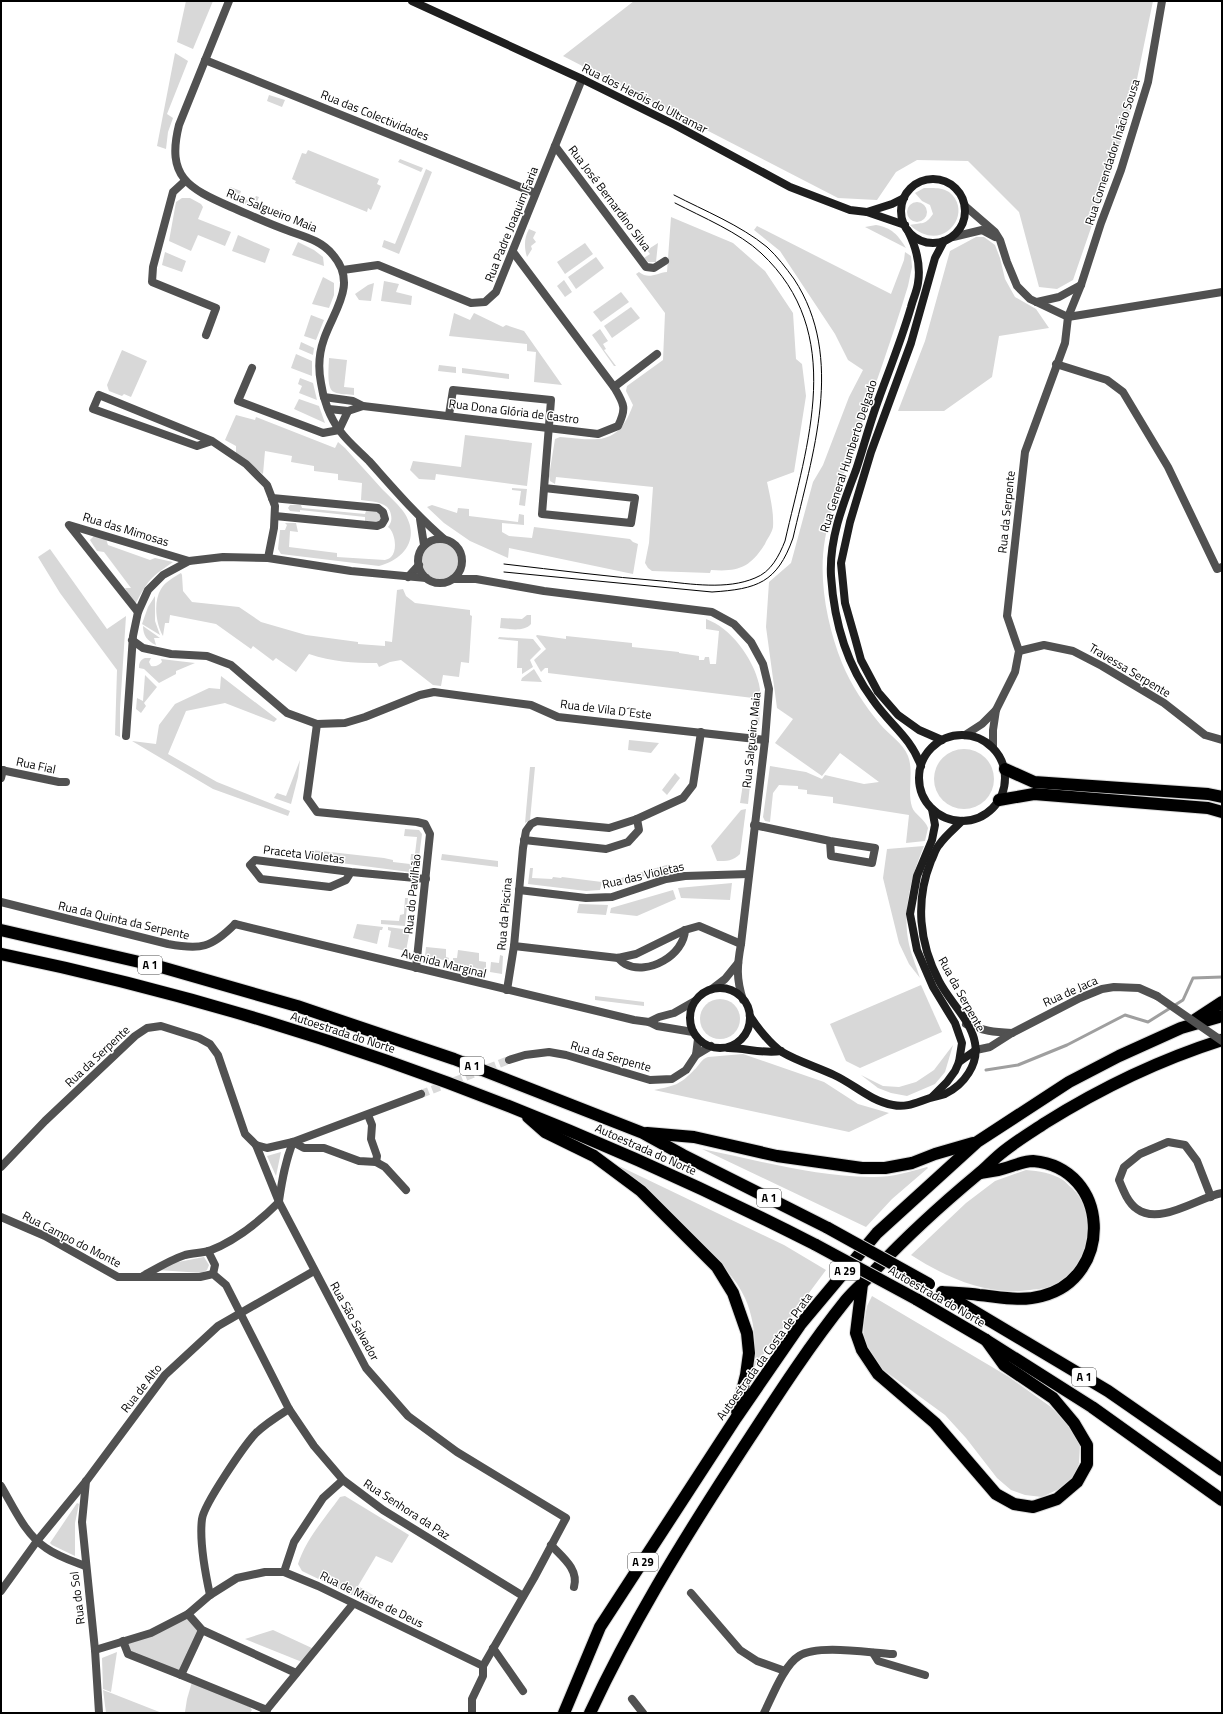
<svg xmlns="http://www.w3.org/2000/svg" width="1223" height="1714" viewBox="0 0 1223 1714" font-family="'Titillium Web',sans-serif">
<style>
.green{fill:#d8d8d8}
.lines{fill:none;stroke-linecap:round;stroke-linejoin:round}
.stream{stroke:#9f9f9f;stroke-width:3}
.tertiary-tunnel{stroke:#d9d9d9;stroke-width:8;stroke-dasharray:8 4;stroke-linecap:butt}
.motorway-casing{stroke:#dbdbdb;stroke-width:14}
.minor{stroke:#515151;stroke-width:8}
.tertiary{stroke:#515151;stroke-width:8}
.secondary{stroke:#1e1e1e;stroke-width:8}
.motorway{stroke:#000;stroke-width:12}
.tram{stroke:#000;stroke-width:1}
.motorway-bridge-casing{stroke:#dbdbdb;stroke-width:14;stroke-linecap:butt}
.tertiary-bridge{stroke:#515151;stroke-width:8}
.motorway-bridge{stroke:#000;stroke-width:12}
.labels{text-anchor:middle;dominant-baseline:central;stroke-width:3;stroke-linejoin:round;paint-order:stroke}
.shield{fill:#fff;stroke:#4c4c4c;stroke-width:1}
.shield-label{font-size:11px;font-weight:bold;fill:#000}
.street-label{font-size:12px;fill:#000;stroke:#fff}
</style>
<rect width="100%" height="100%" fill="#fff"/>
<g class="green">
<polygon points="186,1 213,1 193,49 177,42"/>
<polygon points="634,1 1153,1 1129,118 1073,280 1057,289 1039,287 1019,212 968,161 917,160 896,172 877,200 838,198 563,56"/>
<polygon points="175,53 188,61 167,114 173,118 168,132 166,149 157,146"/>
<polygon points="269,95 285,100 282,107 267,101"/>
<polygon points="308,150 379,179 377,184 381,186 371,210 368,208 367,212 295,183 296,181 292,179 302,153 306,154"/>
<polygon points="400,159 423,168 421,172 398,162"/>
<polygon points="426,169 432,172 399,254 382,247 384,240 395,244"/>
<polygon points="230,187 241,191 239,197 253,202 256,196 259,197 254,208 227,196"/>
<path d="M924,188C932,188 942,187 949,192C975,212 943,256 910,225C922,222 925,226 933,214L930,205L922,201L915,193Z"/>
<polygon points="182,198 190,198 201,204 203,207 198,219 231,232 225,246 198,235 191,251 169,241 176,202"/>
<circle cx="917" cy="212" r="10"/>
<path d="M671,217L733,243L765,271L793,313L796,359L802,364L806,396L794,472L767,482C770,496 774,512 773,527C772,533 767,539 765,544C750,568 738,572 711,570L710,573L652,571L648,568L645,563L649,543L653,487L556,477L555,484L550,481L549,476L555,439L560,437C597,440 618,447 633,405L626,391L627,386L663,360L665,313L636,274L639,272C649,280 656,273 667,272Z"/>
<path d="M876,225C892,228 897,234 906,248L865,227Z"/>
<path d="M757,226L891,294L904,260L905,252L911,256L912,267L908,286C892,339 873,391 855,443C844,475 831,506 825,539C818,579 827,625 842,663C851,685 865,706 880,724C889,735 903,743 908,756C914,771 907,791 912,807C914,814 925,819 928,828L925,841L906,843L909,815L833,803V797L807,794V790L798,789V786L779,785L773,793L770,822L765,821L763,817L770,766L806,772L822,779L825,775L864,784L879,782L840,753L822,776L775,743L793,719L777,708L766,627L769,582L791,563L813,482L823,465L849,397L863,370L848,360L835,334L780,251L754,230Z"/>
<path d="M529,229L536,232L533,238L536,242L531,246L532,249L527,257C524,247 524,238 529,229Z"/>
<polygon points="238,235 270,249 265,263 232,251"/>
<polygon points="976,237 984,237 995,245 1000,258 1005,279 1015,297 1036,309 1049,328 999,336 992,377 944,411 898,411 925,341 950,251"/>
<polygon points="298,242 314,250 323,257 324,266 292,255"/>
<polygon points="585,243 593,254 565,274 557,262"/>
<polygon points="658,243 656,262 648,262 644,258 650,254 647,250"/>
<polygon points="165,252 186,261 182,272 162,265"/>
<polygon points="596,257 604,268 576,289 568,277"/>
<polygon points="323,277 334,283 334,295 329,308 312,304"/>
<polygon points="564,280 572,292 565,297 557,286"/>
<polygon points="384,281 399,284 396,292 412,296 411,305 381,301"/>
<polygon points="374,283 371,301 359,300 355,294 368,285"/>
<polygon points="621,292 629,302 601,322 593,312"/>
<polygon points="631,307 640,318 612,338 604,326"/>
<polygon points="454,313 470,320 474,313 503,327 506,325 524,331 562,385 534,382 536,352 527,351 527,344 449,336"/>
<polygon points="311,315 324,320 316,340 304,336"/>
<polygon points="600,329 608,341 603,344 606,349 604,350 616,366 614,366 592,335"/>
<polygon points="301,342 314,348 313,355 299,349"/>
<polygon points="122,350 147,361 131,397 124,394 122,396 109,391 107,385"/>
<polygon points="296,354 312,361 312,376 291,368"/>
<path d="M329,358L347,360L344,387L354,388V395C348,394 340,395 334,392C326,389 329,366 329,358Z"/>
<polygon points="439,365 456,367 456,373 438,371"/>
<polygon points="462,368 509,374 509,379 462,373"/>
<polygon points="300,378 313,383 317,400 299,393 302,386 298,384"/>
<polygon points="299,399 319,406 325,423 294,409"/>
<path d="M236,415L255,420L256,417L335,448L338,442L345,448C357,462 370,475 382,489C389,496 397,503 403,511C421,536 406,559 379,566L281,554L278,549L280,530H285L287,525L285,523H296L298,532L290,531L289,547L337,553V557L385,560C387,559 389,559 391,557C398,550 395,532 388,527C391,523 392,520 391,515C389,501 372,502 361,500L362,483L338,480V474L314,471V466L291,462L292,456L265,451L263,474L236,453V446L225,440Z"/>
<polygon points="465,435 532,443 527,486 436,474 435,480 419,479 410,470 413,461 461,467"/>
<polygon points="512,488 527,489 525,506 519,505 521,491 512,490"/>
<polygon points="290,505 301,505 302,508 365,514 366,511 381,512 381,520 378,522 365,522 365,517 300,510 300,512 290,511 288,508"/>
<polygon points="432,505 457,513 458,508 469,509 469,516 518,522 519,514 524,515 524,525 502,523 502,532 509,536 532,538 534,527 630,539 633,542 638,544 633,574 509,548 508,558 470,541 444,523 427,507"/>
<path d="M94,536L106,539L108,545L150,560L155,558L173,562C151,577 148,580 136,603L132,601L125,588H131L104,552L97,551L90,540Z"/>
<circle cx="440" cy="561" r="18"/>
<polygon points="50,549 107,629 126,616 120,709 120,737 115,735 117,670 60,593 38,557"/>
<path d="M181,573L182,575L183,591L192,602L239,607L261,622L306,635L358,642V644L385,646V641L392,642L397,590L403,589L406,596L415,603L470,610V615L472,616L469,663L461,662L459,677L443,675L441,686L433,685L401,660L390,662L379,667L377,663C352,663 333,662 309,654L296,672L276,658L273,661L253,646L251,649L216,624L170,615L169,623H165L163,636C156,624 153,602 161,589C165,582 174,577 181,573Z"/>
<polygon points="155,596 155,621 160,635 142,624 148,607"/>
<path d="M527,615H531V624C524,632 510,629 500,628L501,618L522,619Z"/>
<path d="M706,619C731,628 753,658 759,684C762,697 760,712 759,725H755L756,710L753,698L548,673V668H545L541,672L534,660L546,649L536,636L537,635L566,639V636L632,643V647L679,652V653L699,656V660H704L705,657H709L710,664H716L719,631L706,629Z"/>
<path d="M143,626L160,638H154L156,645C147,641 143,635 143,626Z"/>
<polygon points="499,637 533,639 541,649 530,660 533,667 522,674 522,668 517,668 518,641 498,639"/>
<path d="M145,658H151L149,662L151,666C156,667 159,665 162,662L161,659L195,663L176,671V674L159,683L144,669L139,668C139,663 140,660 145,658Z"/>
<polygon points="534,669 542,682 521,681 522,678"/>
<polygon points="145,675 157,687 144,703 146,706 141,713 136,709 137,698 143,701"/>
<polygon points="221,676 277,719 274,722 225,703 186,711 168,754 217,782 290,811 288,816 213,789 132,741 156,744 159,725 175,704 209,688 220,689"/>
<polygon points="629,740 659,743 651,753 628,750"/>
<circle cx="964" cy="779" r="30"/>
<polygon points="300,760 298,777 291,804 274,798 277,793 286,796"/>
<polygon points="530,767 535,767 530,820 525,823"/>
<polygon points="675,773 680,778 667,795 662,790"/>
<polygon points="743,784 750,785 748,804 740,803"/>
<path d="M746,809L740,854C733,861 727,861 717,861L711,846L741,810Z"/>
<polygon points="405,829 419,830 422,834 417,873 310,859 312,850 384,858 393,860 393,862 410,864 411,854 415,854 417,837 404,836"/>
<path d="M924,846C912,875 903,907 908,939C910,952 916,965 920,978L909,964L899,943L883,878L887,849Z"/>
<polygon points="442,854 498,861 498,867 441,860"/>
<polygon points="670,864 672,868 611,886 611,881"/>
<polygon points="530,868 533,868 532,878 552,879 553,877 561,878 562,877 602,882 600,890 586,891 528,884"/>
<polygon points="732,883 730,900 681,898 678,888"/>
<polygon points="673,890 676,899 637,916 610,913 611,908"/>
<polygon points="405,898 408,898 405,926 381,924 381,920 399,921 400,915 404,914"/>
<polygon points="579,904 608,905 606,915 577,913"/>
<polygon points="357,924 383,927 382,930 380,930 377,944 353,938"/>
<polygon points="388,927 410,930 406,951 388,947 391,931 388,930"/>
<polygon points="426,947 446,949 446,957 449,958 448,961 425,956"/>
<polygon points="458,950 479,953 479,961 486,962 486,971 453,962 453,958 457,958"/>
<polygon points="500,955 503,956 502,974 490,972 491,962 499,963"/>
<polygon points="921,985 942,1032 860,1068 846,1061 830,1024"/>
<polygon points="595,996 644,1002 644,1006 595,1000"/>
<circle cx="720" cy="1019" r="20"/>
<polygon points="953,1045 945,1072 935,1084 907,1096 891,1093 878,1088 861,1075 883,1086 899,1087 916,1082 934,1070"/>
<path d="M743,1054L824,1082L858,1104L889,1113L849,1132L654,1090C674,1086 680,1085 694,1070C699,1066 701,1059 708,1057Z"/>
<path d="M702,1149C756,1160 814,1176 870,1177C889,1178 909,1172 927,1167L928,1168L892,1199L866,1227Z"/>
<polygon points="281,1152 276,1176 267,1156"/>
<path d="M619,1166L784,1245L826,1270L754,1367C756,1343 755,1321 745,1298C735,1276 714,1257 697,1239C672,1214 646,1190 619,1166Z"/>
<path d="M1026,1170C1039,1171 1052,1173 1063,1180C1066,1182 1069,1186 1072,1188C1091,1208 1093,1233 1082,1258C1078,1268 1065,1279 1057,1284C1050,1288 1039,1289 1030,1290C987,1296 947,1278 911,1255L966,1203L995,1181Z"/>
<polygon points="204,1257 209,1265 207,1270 202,1273 158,1270 173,1263"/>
<polygon points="872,1296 1009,1377 1051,1407 1077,1435 1080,1445 1079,1463 1074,1477 1059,1489 1042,1497 1025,1495 1011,1490 997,1478 966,1438 945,1415 882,1369 869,1352 863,1338 864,1323 867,1306"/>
<path d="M345,1496L409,1535L392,1563L376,1556L358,1586L373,1595L368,1603L302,1571L298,1564C306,1539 325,1518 340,1497Z"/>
<polygon points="77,1503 79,1504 75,1523 75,1556 52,1545 50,1543"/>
<polygon points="188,1616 200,1630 180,1672 128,1653 125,1643"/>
<polygon points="273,1630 314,1649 302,1662 245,1639"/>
<polygon points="117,1652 111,1692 103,1689 102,1658"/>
<polygon points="192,1682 250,1707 252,1710 250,1713 189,1713 185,1712 187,1699"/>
<polygon points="103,1690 111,1693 162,1713 106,1713"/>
</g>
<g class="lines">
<polyline class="stream" points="986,1070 1018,1065 1067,1045 1125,1015 1148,1022 1183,1000 1193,978 1222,977"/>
<polyline class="tertiary-tunnel" points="421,1094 509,1060"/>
<defs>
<g id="motorway">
<polyline points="1005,769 1034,782 1208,794 1222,797"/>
<polyline points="999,800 1034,794 1208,808 1222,812"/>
<polyline points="1,930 161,967 297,1006 454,1059 643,1133 683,1155 828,1228"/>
<path d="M1,954C284,1012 559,1114 816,1245"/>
<polyline points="1193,1021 1222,1002"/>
<polyline points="528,1117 545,1132 594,1156 641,1191 717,1267 733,1293 747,1333 749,1353 746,1375 737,1411"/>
<polyline points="647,1133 694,1137 777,1156 862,1168 885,1168 912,1163 935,1154 973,1143"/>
<polyline points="862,1284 856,1333 862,1350 878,1374 935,1423 996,1494 1014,1504 1033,1507 1057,1499 1077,1482 1087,1464 1087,1445 1074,1423 1053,1398 1004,1365 986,1340"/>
<path d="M942,1292C954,1293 967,1293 979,1295C1000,1297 1021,1302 1042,1296C1114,1278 1111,1168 1033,1161C1022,1161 1009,1168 998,1170C992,1171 986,1172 980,1173"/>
<polyline points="945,1294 1108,1391 1222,1470"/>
<polyline points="916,1299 986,1340 1092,1407 1222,1500"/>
<polyline points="564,1713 600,1627 736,1418 800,1325 877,1233 977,1142 1069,1082 1119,1056 1181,1028 1222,1016"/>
<path d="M590,1713C630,1627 680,1545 732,1465C768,1410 805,1351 846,1300C855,1289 867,1280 876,1269C908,1235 941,1205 977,1175C985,1169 991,1162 998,1156C1013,1143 1030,1133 1045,1123C1101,1088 1159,1060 1222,1040"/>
</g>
</defs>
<use href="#motorway" class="motorway-casing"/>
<g class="minor">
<polyline points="205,60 535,193"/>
<polyline points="555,146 646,267 654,268 665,261"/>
<polyline points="185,181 173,192 153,267 152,282 216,308 206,335"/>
<polyline points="343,270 378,265 471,303 485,302 496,292 582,79"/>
<polyline points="1037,302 1059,297 1081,285"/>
<polyline points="1068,317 1081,285 1101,223 1121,170 1148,82 1162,1"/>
<polyline points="1056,364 1107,380 1123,392 1168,467 1217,569 1222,567"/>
<polyline points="252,368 238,401 323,433 339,430 348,411 363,406"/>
<polyline points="614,387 657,354"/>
<path d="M324,397L353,401L363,406L598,434L618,426C627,408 624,404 614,387L513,252"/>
<polyline points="329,409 348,411"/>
<polyline points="449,415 453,390 551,400 542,514 631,523 635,498 544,488"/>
<polyline points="212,441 197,446 93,409 99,395 212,441 246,464 267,485 275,506 274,528 268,558"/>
<polyline points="272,498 378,508 383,512 385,519 382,524 377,526 275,516"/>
<polyline points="408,577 419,565"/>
<polyline points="138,612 69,525 189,561"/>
<polyline points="132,640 143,648 171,654 207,656 231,665 287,713 317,724 345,723 365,717 420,695 434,692 531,705 558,717 765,740"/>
<polyline points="1019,651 1044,645 1073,651 1102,666 1164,703 1205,735 1222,740"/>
<polyline points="317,724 307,798 317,812 417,822 425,824 430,834 416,968"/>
<polyline points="126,736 133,636 138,612 148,590 163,575 189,561 223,557 268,558 351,571 426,578"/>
<polyline points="1,770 59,782 66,782"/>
<polyline points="1,778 3,770"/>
<polyline points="754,825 830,841 875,848 872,863 831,856 830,841"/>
<polyline points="524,840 606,849 628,842 639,830 637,819"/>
<polyline points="351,872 255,860 250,865 261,879 330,887 346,880 351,872 426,879"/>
<polyline points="519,890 586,898 612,897 666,879 685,876 749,874"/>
<path d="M1,902L168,944C201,950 211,948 235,924"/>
<polyline points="514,946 618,958 636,954 685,930 699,926 741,944"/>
<path d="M618,958C620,960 623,963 625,964C648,976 684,955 685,930"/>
<polyline points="507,990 514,946 523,848 526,831 531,824 537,821 609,828 637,819 683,798 693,785 701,732"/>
<polyline points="368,1115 372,1125 371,1139 377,1156 376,1162"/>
<polyline points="256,1145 279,1202 366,1368 408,1416 457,1452 566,1518 534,1578 483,1666"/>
<path d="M1211,1197L1197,1161L1185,1145L1168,1142L1140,1154L1124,1167L1119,1180C1123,1190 1128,1203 1137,1209C1160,1226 1199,1197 1222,1193"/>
<path d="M279,1201C282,1180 285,1162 293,1142L304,1148H324L359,1161L376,1162L385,1167L406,1190"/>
<polyline points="1,1217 45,1236 118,1277 200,1277 213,1274 226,1285 289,1409 314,1446 343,1480 383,1510 523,1596"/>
<polyline points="208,1251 215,1265 213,1274"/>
<path d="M143,1276C157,1268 170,1260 185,1255C193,1253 201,1253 209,1251C235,1241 260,1221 279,1202"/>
<polyline points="86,1481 82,1522 95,1650 99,1713"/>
<path d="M1,1486C14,1508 25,1534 46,1548C57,1556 72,1561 85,1566"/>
<path d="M551,1545C562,1557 579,1569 574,1587"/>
<polyline points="284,1572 294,1542 323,1498 343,1480"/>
<polyline points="1,1591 37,1541 87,1480 165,1375 218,1326 314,1271"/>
<polyline points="691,1593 740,1650 757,1661 785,1671"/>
<path d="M210,1595C205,1572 199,1542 202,1519C204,1504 244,1446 255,1434C265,1424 278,1416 289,1409"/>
<polyline points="188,1614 202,1630 296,1673"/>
<polyline points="123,1641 128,1654 181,1675 202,1630"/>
<polyline points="493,1648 523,1691"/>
<polyline points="95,1650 151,1633 188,1614 210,1595 237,1578 265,1572 284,1572 318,1586 483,1666"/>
<polyline points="873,1653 878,1661 925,1675"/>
<polyline points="181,1675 267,1710"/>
<polyline points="632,1699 643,1713"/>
<polyline points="264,1713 353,1604"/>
<polyline points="472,1713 472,1699 483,1676 483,1666"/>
<path d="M764,1713C772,1697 784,1665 799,1656C818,1644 870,1653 893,1654"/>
</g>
<g class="tertiary">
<path d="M229,1L179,125C166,177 188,188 231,207C250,215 269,224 289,231C306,237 322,241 333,255C358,284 334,310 324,339C319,353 318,368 321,383C323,399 330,418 340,431C348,442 359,451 369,461C394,489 416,515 444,539"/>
<polyline points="965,206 995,232 1000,240 1007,262 1017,286 1030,299 1068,317 1222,292"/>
<polyline points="953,237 982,230 995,237"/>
<polyline points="420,519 424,545"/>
<circle cx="440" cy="561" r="22"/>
<path d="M453,579H476L544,591L712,612L734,624L751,642L763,664L769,689L765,740L741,944C737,966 736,978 743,1000"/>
<polyline points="965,735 982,724 996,710"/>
<polyline points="993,747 993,730 996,710 1015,672 1019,651 1007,616 1025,452 1065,343 1068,317"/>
<polyline points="235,924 634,1020 649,1022 657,1026 693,1032"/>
<polyline points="712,989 725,979 738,963"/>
<polyline points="649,1022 659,1017 674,1013 695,1001"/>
<path d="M966,1024C982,1031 995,1032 1012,1033"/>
<polyline points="976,1050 990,1047 1012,1033 1080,998 1102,989 1114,987 1139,988 1157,996"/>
<polyline points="696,1055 711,1046"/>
<polyline points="509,1060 525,1055 549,1052 566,1055 650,1080 672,1079 686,1070 696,1055 698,1039"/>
<polyline points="1,1167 45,1121 135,1036 147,1028 161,1026 199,1038 210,1044 218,1055 245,1134 256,1145 267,1148 293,1142 421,1094"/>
</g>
<g class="secondary">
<polyline points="412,1 582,79 675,125 790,187 850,210 867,212 905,225"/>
<circle cx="933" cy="211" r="32"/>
<polyline points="867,212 892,204 904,198"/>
<path d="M908,231C916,247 921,265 918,283C917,291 913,299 911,307C902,338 890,368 879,398C870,422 864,446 856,470C843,504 829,539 831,576C834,620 846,664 873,700C890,725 910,736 921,766"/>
<circle cx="962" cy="778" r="43"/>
<polyline points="942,740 919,730 898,715 878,692 861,660 855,638 845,603 841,563 850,522 871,452 911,343 935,258 944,241"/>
<polyline points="932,809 935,825 932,840 917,876 910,914 917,950 933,987 955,1023 962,1043 959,1062 955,1071 947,1082 933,1096"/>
<circle cx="720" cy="1018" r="30"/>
<path d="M750,1016C756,1026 771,1045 782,1052C797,1061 817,1067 834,1075C854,1084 870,1101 893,1105C907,1108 917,1102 930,1098C935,1096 940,1096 945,1094C964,1085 979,1064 975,1043C971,1020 949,1001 939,981C919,943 915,901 931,861C934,856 935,849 939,845C945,836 954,829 962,821"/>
<path d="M728,1048C746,1048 763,1054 781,1051"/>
<polyline points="959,1062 976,1050"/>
</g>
<use href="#motorway" class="motorway"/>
<g class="tram">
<path d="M504,564C557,570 609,577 662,581C691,584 727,590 755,578C771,572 779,556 785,541C807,444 847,333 761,253C740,233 702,217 675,203"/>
<path d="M504,572L712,592C757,589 777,583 793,538C812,455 846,358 794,279C786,268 777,256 767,247C740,225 705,211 674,195"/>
</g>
<defs>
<g id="motorway-bridge">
<polyline points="828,1228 929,1284"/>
<polyline points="816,1245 916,1299"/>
</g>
</defs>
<use href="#motorway-bridge" class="motorway-bridge-casing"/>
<polyline class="tertiary-bridge" points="1157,996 1222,1041"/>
<use href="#motorway-bridge" class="motorway-bridge"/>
</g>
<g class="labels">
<g class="shield">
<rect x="138" y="956" width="24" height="18" rx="3"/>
<rect x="460" y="1057" width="24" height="18" rx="3"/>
<rect x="757" y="1189" width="24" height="18" rx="3"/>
<rect x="830" y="1262" width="30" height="18" rx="3"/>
<rect x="1072" y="1368" width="24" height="18" rx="3"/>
<rect x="628" y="1553" width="30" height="18" rx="3"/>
</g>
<g class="shield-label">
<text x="150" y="965">A 1</text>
<text x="472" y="1066">A 1</text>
<text x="769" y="1198">A 1</text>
<text x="845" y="1271">A 29</text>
<text x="1084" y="1377">A 1</text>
<text x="643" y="1562">A 29</text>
</g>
<g class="street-label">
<text transform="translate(645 98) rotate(27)">Rua dos Heróis do Ultramar</text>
<text transform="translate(375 115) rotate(22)">Rua das Colectividades</text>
<text transform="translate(1112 152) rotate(-72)">Rua Comendador Inácio Sousa</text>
<text transform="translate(610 198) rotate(53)">Rua José Bernardino Silva</text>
<text transform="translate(272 210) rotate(22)">Rua Salgueiro Maia</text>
<text transform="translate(511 224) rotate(-68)">Rua Padre Joaquim Faria</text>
<text transform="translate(514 411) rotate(7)">Rua Dona Glória de Castro</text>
<text transform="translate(848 456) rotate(-72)">Rua General Humberto Delgado</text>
<text transform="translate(1006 512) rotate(-84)">Rua da Serpente</text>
<text transform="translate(126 529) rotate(17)">Rua das Mimosas</text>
<text transform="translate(1130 670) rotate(31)">Travessa Serpente</text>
<text transform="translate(606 709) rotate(7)">Rua de Vila D´Este</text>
<text transform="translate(751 740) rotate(-84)">Rua Salgueiro Maia</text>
<text transform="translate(36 765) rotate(12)">Rua Fial</text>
<text transform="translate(304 854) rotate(7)">Praceta Violetas</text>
<text transform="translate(643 875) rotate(-13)">Rua das Violetas</text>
<text transform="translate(412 894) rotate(-84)">Rua do Pavilhão</text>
<text transform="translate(504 914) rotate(-85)">Rua da Piscina</text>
<text transform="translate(124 920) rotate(13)">Rua da Quinta da Serpente</text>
<text transform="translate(444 963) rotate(14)">Avenida Marginal</text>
<text transform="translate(1070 991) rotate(-24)">Rua de Jaca</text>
<text transform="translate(962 994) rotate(61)">Rua da Serpente</text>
<text transform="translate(343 1032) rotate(18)">Autoestrada do Norte</text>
<text transform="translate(97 1056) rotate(-43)">Rua da Serpente</text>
<text transform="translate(611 1056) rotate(16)">Rua da Serpente</text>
<text transform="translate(646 1149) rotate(24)">Autoestrada do Norte</text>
<text transform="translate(72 1239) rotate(27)">Rua Campo do Monte</text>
<text transform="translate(937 1296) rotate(30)">Autoestrada do Norte</text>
<text transform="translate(355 1321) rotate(61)">Rua São Salvador</text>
<text transform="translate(764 1356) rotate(-54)">Autoestrada da Costa de Prata</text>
<text transform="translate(141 1388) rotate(-52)">Rua de Alto</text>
<text transform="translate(407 1509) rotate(33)">Rua Senhora da Paz</text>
<text transform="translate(77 1598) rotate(-97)">Rua do Sol</text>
<text transform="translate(372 1599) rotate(26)">Rua de Madre de Deus</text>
</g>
</g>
<rect width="1223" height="1714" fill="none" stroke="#000000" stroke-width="4"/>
</svg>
